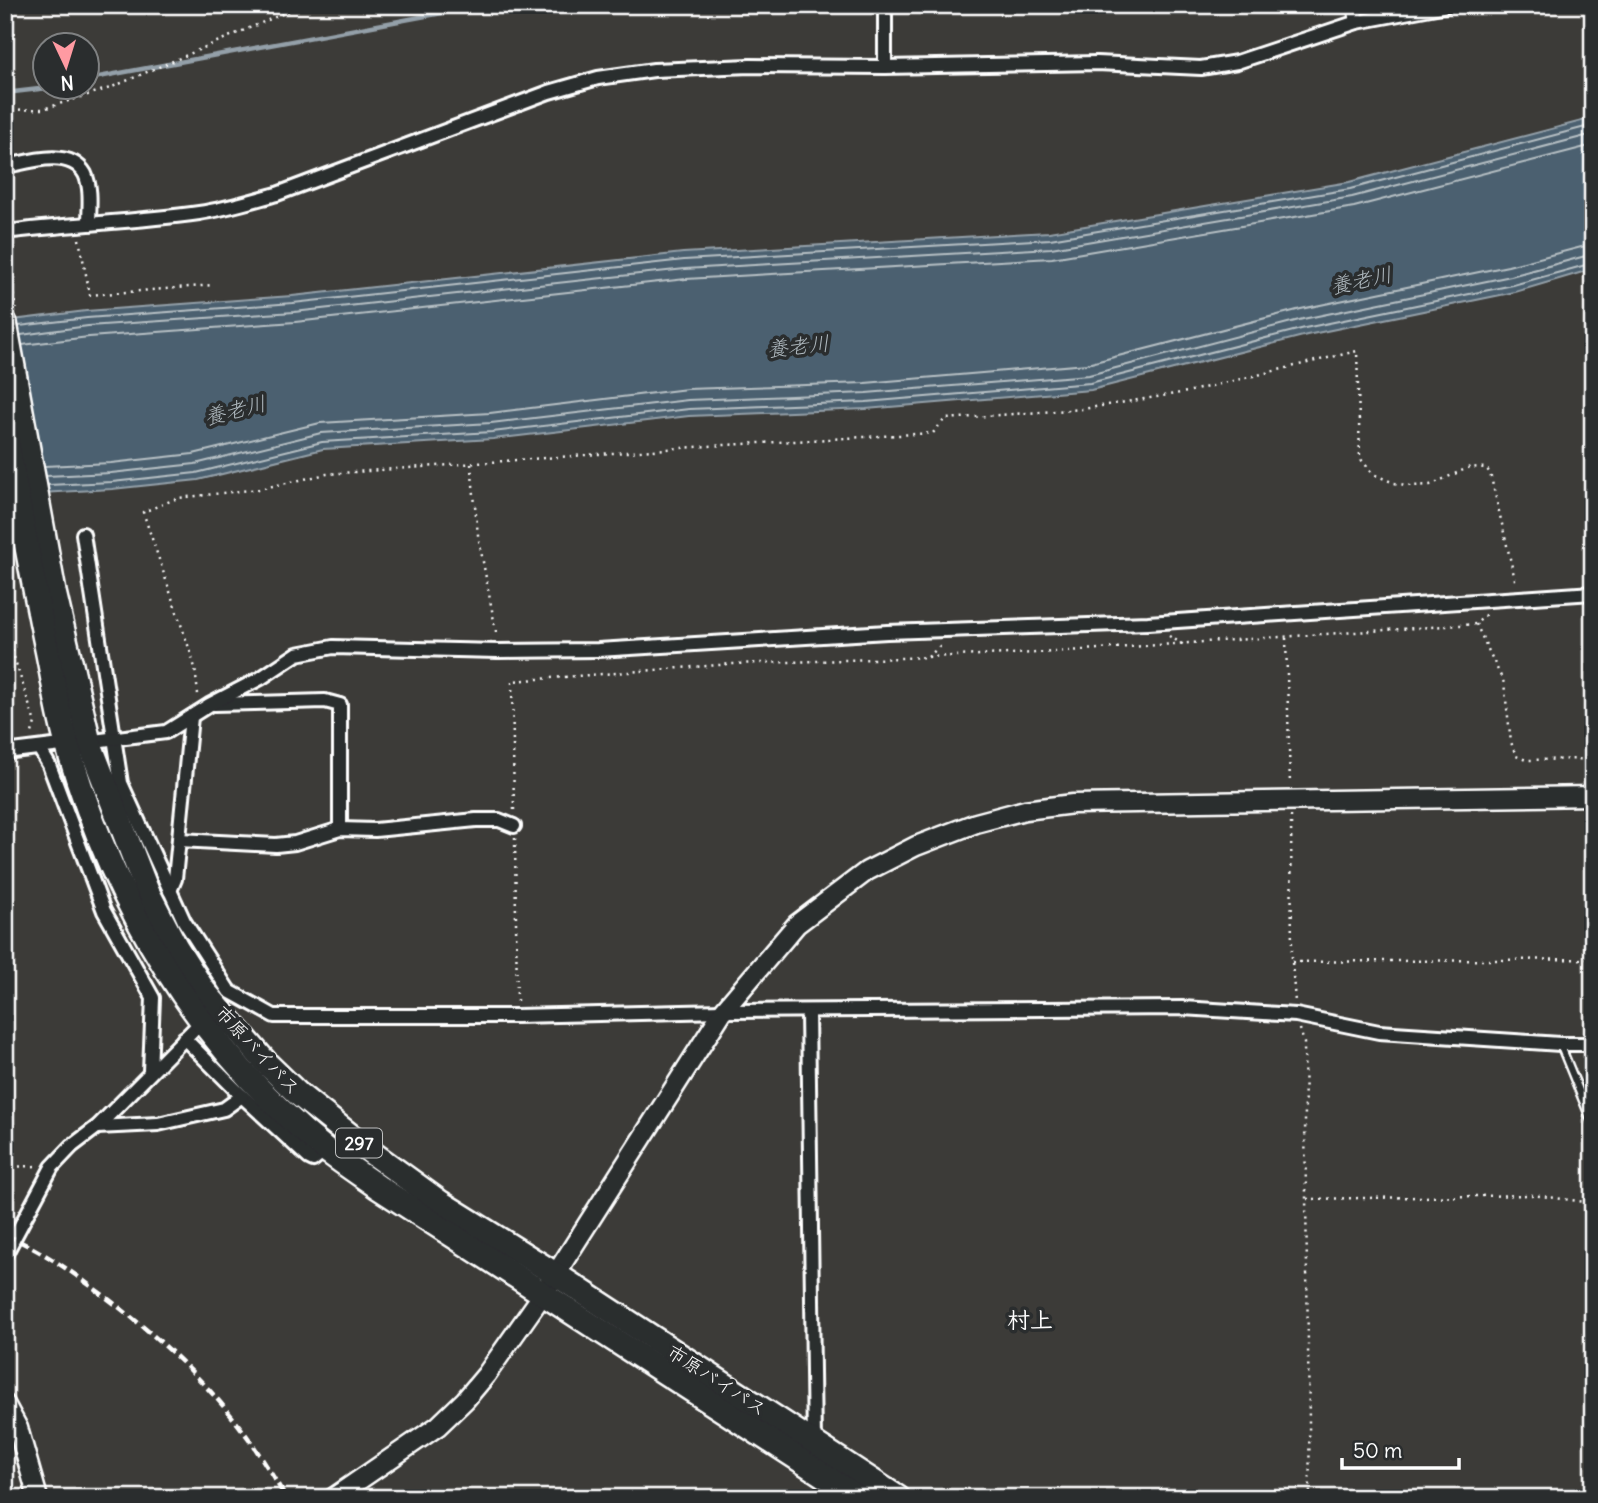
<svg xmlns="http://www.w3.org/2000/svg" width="1598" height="1503" viewBox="0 0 1598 1503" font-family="Delius,'Klee One',sans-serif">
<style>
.water{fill:#4c616f;stroke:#94a0a9;stroke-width:2}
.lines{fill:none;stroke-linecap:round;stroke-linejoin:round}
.shore{stroke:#b7c0c5;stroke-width:2}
.stream{stroke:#94a0a9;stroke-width:4.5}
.lane-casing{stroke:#fff;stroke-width:11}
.street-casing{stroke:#fff;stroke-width:18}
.secondary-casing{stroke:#fff;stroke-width:23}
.highway-casing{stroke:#fff;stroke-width:28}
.path{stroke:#fff;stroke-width:2.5;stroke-dasharray:2 5;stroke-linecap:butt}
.lane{stroke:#2a2d2e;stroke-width:6}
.street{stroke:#2a2d2e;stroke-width:12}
.secondary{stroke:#2a2d2e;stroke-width:18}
.highway{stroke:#2a2d2e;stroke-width:23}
.rail{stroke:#fff;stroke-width:4.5;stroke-dasharray:10 5;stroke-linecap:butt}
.labels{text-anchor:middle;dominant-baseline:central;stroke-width:7;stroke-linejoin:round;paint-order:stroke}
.shield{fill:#2a2d2e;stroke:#bfc0c0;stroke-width:2}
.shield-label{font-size:18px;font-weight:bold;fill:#fff}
.street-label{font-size:19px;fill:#fff;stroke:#2a2d2e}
.water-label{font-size:21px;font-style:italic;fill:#aeb8be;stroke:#2a2d2e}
.quarter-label{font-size:23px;font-weight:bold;fill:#fff;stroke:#2a2d2e}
</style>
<rect width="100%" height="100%" fill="#3c3b38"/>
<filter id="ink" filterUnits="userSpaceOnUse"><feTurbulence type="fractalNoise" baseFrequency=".0143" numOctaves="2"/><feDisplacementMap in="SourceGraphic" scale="14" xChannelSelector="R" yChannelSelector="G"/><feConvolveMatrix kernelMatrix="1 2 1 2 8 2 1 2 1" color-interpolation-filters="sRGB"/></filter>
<g filter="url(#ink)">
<polygon class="water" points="1593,118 1593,269 1515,292 1307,335 1091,390 866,409 689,416 493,439 323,449 198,480 112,489 5,495 5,321 86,311 292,296 683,253 1049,232 1349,182"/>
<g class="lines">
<g class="shore">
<polyline points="19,326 87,318 293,303 684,260 1050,239 1350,189 1593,125"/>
<polyline points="21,335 88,326 294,312 685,269 1051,248 1352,197 1593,134"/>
<polyline points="22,345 89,337 295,322 686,279 1052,258 1354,207 1593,145"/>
<polyline points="44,466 111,463 193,454 320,423 490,413 687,389 865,383 1087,364 1301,309 1508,266 1593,244"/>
<polyline points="46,476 111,473 195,464 321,433 491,423 688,400 866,393 1089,375 1303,319 1511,276 1593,254"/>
<polyline points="48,485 112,482 196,473 322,442 492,432 689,409 866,402 1090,383 1305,328 1513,285 1593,263"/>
</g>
<g class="stream">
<polyline points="88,79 485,5"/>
<polyline points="5,93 48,88"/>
</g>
<defs>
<polyline id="lane" points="1560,1044 1593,1125"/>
<g id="street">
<polyline points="885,5 885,67"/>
<polyline points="1354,5 1357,22"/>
<path d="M12,165C33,160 71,149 85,174C92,189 89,209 89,224"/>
<polyline points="5,217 6,232"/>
<path d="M5,232C69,224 135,222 199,213C226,209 251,201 277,194L549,92L598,78L654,70L750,66L885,67L1097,63L1201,68L1237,62L1357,22L1447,5"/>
<polyline points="83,534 121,783 184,921 229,991 274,1016 517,1016 723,1011 1182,1008 1296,1015 1379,1032 1560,1044 1593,1044"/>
<polyline points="214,704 325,701 340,705 340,829"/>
<polyline points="39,748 49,765 104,911 153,998 150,1071"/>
<polyline points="5,752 166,732 209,705 261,678 297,654 333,647 498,651 598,650 887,632 1148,623 1593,593"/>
<polyline points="179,840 276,845 295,843 340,829 375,830 476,820 499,820 514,826"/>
<polyline points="170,891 175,879 191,717"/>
<polyline points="808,1012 814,1443"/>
<polyline points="184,1038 242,1096 309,1158 313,1160 326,1149"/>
<polyline points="97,1127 158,1124 224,1109 242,1096"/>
<polyline points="5,1255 52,1167 72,1146 97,1127 202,1021"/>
</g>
<g id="secondary">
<polyline points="5,1404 18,1428 38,1498"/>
<polyline points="333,1498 438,1426 465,1400 486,1375 543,1294 723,1011 797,924 867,871 916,846 976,823 1025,810 1073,804 1593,796"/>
</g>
<g id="highway">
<polyline points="5,323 54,592 89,742 147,891 176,947 204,991 267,1064 298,1094 372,1153 441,1203 555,1274 898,1498"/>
<path d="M5,431C19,504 32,577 47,649C54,682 58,715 68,747C113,903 198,1047 326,1150C343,1163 361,1175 378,1187L859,1498"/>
</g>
</defs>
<use href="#lane" class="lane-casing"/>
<use href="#street" class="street-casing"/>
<use href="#secondary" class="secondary-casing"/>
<use href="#highway" class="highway-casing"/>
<g class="path">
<polyline points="5,110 43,109 110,88 303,5"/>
<polyline points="79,239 90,295 214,285"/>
<polyline points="7,246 8,268 16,309"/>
<polyline points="471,464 478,535 497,637"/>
<polyline points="5,616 14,657 35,723 31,736"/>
<polyline points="1476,624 1504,683 1511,742 1516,756 1526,760 1593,759"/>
<polyline points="1169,636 1184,645"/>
<polyline points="1286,638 1290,785"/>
<polyline points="928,657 941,645"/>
<polyline points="198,694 195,668 190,651 143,512 178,498 259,489 327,474 708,446 933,433 945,419 1083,409 1187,392 1357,351 1360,458 1373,474 1394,483 1411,486 1430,485 1470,467 1486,468 1490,473 1516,584"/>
<polyline points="514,810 512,681 732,664 1038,653 1476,624 1487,613"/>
<polyline points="1291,816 1292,962 1295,1002"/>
<polyline points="515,838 517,1003"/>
<polyline points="1292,962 1593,959"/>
<polyline points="1300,1029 1304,1043 1310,1498"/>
<polyline points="5,1167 38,1166"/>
<polyline points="1307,1199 1533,1195 1593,1203"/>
</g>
<use href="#lane" class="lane"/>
<use href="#street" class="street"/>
<use href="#secondary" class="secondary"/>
<use href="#highway" class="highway"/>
<path class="rail" d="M5,1235C35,1247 62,1265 88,1284C149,1328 205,1378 249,1439C262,1458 274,1478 286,1498"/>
</g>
</g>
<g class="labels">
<rect class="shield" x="336" y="1128.5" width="46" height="29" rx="5"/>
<g class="shield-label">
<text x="359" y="1143">297</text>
</g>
<g class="street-label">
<text transform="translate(258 1050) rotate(47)">市原バイパス</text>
<text transform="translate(717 1380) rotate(33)">市原バイパス</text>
</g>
<g class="water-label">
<text transform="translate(1361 280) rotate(-12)">養老川</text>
<text transform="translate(798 346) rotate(-6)">養老川</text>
<text transform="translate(235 410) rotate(-14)">養老川</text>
</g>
<g class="quarter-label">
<text x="1030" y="1319">村上</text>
</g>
</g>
<rect width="1598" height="1503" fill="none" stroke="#2a2d2e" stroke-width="28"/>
<rect x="14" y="14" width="1570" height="1475" fill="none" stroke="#fff" stroke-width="2.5" filter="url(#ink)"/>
<g transform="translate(66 66) rotate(176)"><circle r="33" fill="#2a2d2e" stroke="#7f8182" stroke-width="2"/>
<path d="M0-5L12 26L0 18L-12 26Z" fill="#ff9aa2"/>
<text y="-10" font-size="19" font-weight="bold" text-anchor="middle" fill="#ffffff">N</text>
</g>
<path d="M1342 1458v10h117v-10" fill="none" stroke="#ffffff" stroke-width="3.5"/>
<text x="1353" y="1458" font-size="21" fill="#ffffff" stroke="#2a2d2e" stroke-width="5" paint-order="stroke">50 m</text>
</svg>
